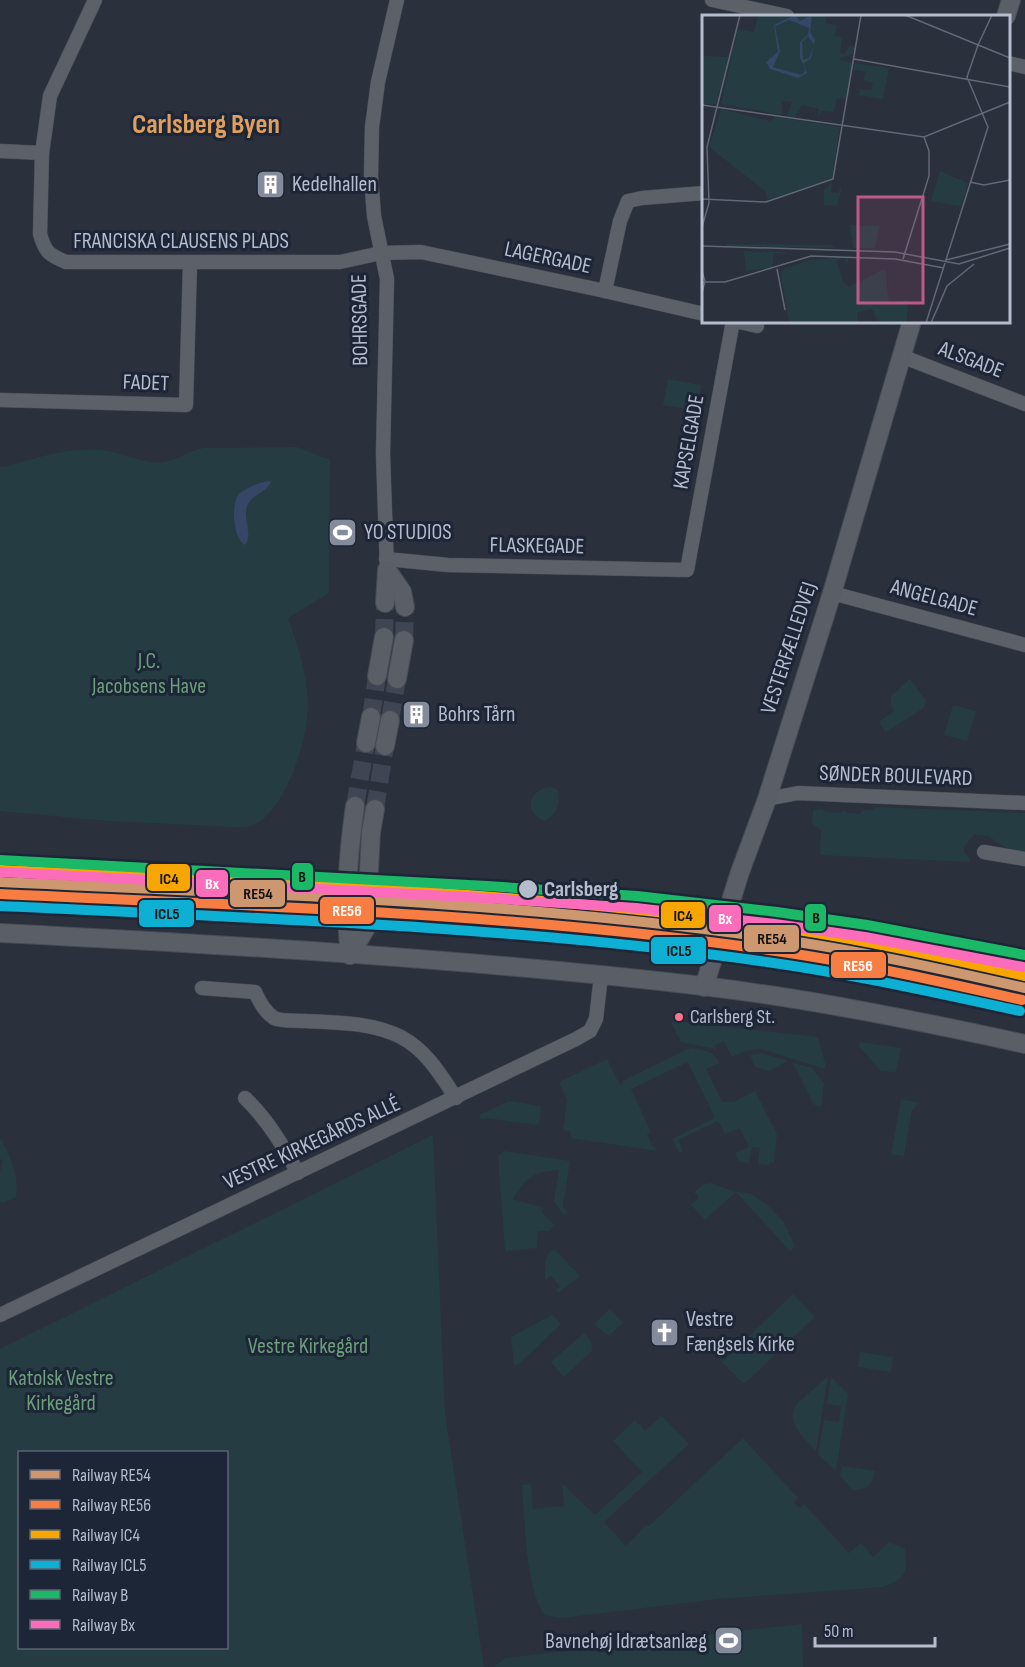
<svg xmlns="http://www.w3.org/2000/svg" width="1025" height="1667" viewBox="0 0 1025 1667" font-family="'Sofia Sans Condensed',sans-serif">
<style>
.green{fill:#263c43;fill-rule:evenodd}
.water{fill:#354667}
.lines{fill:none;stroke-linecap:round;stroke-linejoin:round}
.secondary-tunnel{stroke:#3f4552;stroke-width:18;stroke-dasharray:18 9;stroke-linecap:butt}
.street-casing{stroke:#474b54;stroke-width:15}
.secondary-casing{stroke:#474b54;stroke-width:20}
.street{stroke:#5b6069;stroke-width:14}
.secondary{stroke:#595e67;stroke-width:18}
.rail-1-casing{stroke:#1d2637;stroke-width:15}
.rail-2-casing{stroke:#1d2637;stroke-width:15}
.rail-3-casing{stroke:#1d2637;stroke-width:15}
.rail-4-casing{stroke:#1d2637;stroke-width:15}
.rail-5-casing{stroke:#1d2637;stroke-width:15}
.rail-6-casing{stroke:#1d2637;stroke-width:15}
.rail-1{stroke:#cd976f;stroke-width:10}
.rail-2{stroke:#f77d43;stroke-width:10}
.rail-3{stroke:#f7a600;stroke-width:10}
.rail-4{stroke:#0dafd3;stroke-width:10}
.rail-5{stroke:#1ab867;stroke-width:10}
.rail-6{stroke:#fb6dba;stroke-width:10}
.stop-dot{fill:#b5bccc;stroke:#1d2637;stroke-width:2}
.bus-dot{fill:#fc738d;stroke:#1d2637;stroke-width:2}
.labels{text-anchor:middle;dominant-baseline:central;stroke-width:6;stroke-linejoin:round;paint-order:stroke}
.bus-label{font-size:20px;fill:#b5bccc;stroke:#1d2637;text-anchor:start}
.poi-label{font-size:22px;fill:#b5bccc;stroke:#1d2637;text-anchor:start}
.street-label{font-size:22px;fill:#b5bccc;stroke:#1d2637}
.park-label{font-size:22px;fill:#6a9f7a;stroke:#1d2637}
.stop-label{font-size:22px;font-weight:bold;fill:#b5bccc;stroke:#1d2637;text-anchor:start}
.district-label{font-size:28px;font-weight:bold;fill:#df9f5d;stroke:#1d2637}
.inset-road{fill:none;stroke:#626876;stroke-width:1.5}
.view{fill:#bd5a88;fill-opacity:0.15;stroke:#bd5a88;stroke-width:3}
.inset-edge{fill:none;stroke:#b5bccc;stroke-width:3}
.line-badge{stroke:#1d2637;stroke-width:2}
.badge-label{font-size:16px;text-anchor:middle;font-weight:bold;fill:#fff}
.pale-badge-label{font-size:16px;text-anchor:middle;font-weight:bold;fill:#111}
</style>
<rect width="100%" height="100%" fill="#2a303c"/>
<g class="green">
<polygon points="668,379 701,385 697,411 663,405"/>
<path d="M297,447L330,460L329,593L288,618C298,646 307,673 308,703C309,736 286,812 253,825C248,827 240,827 235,827L109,821L0,811V467H5C36,458 68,447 101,450C118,451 149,466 164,462C177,460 189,451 203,448Z"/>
<polygon points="910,679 926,701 924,708 886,732 879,722 894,711 891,705 891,696"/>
<polygon points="953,705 976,711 967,741 944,735"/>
<path d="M550,787L558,790C561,802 556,816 545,821C523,813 528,790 550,787Z"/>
<polygon points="875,807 1025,813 1025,856 1016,855 988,836 974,834 965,846 964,852 970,859 970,862 820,855 821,830 812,824 813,810 821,809 826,812 841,813 843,810 847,813 860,814 864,810 873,810"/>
<polygon points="674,1021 818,1037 825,1063 825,1069 761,1049 748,1051 747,1050 732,1057 724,1041 715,1045 716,1049 681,1042 671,1022"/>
<polygon points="860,1042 901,1048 896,1072 881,1071 859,1046"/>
<path d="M690,1048C703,1050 714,1050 719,1063L706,1069L722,1102H733L755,1091L777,1134L774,1163L770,1162L769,1165L758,1164L760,1148L752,1147L749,1163L739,1161L735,1153L749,1147L740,1128L725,1134L718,1121L678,1140L683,1151L679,1153L672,1139L715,1118L688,1062L631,1089L651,1132L647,1134L653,1147H655L657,1151L571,1138L570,1131L563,1130L567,1100L559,1082L607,1059L620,1085L623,1084L622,1081Z"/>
<polygon points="761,1053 788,1061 769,1071 755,1067 750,1055"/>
<polygon points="793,1063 812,1068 824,1083 821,1106 814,1105"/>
<polygon points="901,1099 919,1103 912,1110 904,1156 891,1154"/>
<polygon points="509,1101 541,1106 539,1125 486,1118 481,1120 479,1115"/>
<path d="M433,1135L445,1414L484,1667H0V1349ZM20,1452H226V1648H20Z"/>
<path d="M0,1138C10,1154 20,1179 16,1197L3,1203L0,1202V1172L3,1161L0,1159Z"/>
<path d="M504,1151L570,1161L563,1206L568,1213L564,1216L554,1201L559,1170C532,1172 527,1177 513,1199L544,1208L541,1211L554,1225L549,1231H538L537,1248L505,1251L498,1156Z"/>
<polygon points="711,1183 735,1192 750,1193 766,1204 783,1221 795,1246 790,1251 736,1192 705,1220 691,1205 699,1197 694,1192 704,1184"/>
<path d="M555,1250L580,1276L559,1292L555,1291L560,1286L551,1276L545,1280C545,1270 543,1258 551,1251Z"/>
<polygon points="793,1294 815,1317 744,1384 722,1362"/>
<polygon points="610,1309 623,1323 610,1335 604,1333 594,1324"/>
<polygon points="552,1315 561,1324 519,1364 514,1365 511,1337"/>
<polygon points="584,1333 591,1341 592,1351 564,1377 551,1362"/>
<polygon points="860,1352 893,1357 891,1372 858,1367"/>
<path d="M828,1376L816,1451C804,1438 783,1421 798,1403Z"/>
<polygon points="831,1377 848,1394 836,1471 818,1454 824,1420 839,1422 841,1406 827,1404"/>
<path d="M661,1416L689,1444L604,1522L626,1546L646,1525L648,1527L743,1438L798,1498L794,1503L800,1508L804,1504L849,1553L861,1543L873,1557L889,1542L905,1549C908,1573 906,1579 883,1587L717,1599L561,1618L545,1615C525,1589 525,1519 522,1485L531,1484L533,1509L564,1506L562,1483L595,1515L642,1472L613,1441L635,1420L645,1431Z"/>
<path d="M842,1466L875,1471C873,1484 866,1490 853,1490L840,1476Z"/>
<polygon points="802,1624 803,1667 494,1667 505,1658"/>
</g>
<path class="water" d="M271,481C269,491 253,494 248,504C241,517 254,533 245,545C233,539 230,502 240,493C247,487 263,481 271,481Z"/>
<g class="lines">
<g class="secondary-tunnel">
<polyline points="384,637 385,603"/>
<polyline points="404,640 405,607"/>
<polyline points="371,717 377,676"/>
<polyline points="390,720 397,679"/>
<polyline points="355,806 366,743"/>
<polyline points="375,809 385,746"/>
</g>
<defs>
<g id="street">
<path d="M95,0L50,96L42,153L40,234C45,252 49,255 66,262H340L381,253L421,252L605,291L620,221L628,201L642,198L704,193"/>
<polyline points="712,0 787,16"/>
<polyline points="1008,63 1025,67"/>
<polyline points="0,151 42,153"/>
<polyline points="605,291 704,314"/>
<polyline points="735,321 757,326"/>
<polyline points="901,356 1025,404"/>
<polyline points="0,400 186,405 190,264"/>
<polyline points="386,559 448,565 687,570 733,321"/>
<polyline points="387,570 383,454 387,279 374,216 371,176 372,127 378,82 397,0"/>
<polyline points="832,593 1025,645"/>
<polyline points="767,799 798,793 1025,803"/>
<polyline points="984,852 1025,859"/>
<path d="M202,988L255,992C260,1002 264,1011 274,1018C282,1022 297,1020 306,1021C338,1023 371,1022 401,1037C427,1051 440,1074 456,1098"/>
<path d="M245,1098C268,1120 283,1146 298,1173"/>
<polyline points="0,1315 576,1039 590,1031 596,1019 601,976"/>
</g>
<g id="secondary">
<polyline points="1006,16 1011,0"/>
<polyline points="387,570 402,592 405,607"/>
<polyline points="385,603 387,570"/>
<polyline points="377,676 384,637"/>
<polyline points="397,679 404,640"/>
<polyline points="366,743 371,717"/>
<polyline points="385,746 390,720"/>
<path d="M0,933C234,945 470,959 703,986C811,999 919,1021 1025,1044"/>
<polyline points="350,955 366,928 371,832 375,809"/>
<path d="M350,955C344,906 348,854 355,806"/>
<polyline points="704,987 740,872 767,799 832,593 912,321"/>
</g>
</defs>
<use href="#street" class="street-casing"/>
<use href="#secondary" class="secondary-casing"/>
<use href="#street" class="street"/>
<use href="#secondary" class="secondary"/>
<defs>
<path id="rail-1" d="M0,882C257,894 515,901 771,938C856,950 941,969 1025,988"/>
<path id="rail-2" d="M0,894C256,906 514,913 769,950C854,962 938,981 1022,1000"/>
<path id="rail-3" d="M1,870C258,882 515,891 771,926C856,938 941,957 1025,976"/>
<path id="rail-4" d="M0,906C256,918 513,926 767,962C852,974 936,993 1020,1011"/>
<polyline id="rail-5" points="0,860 487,886 637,896 777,912 867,925 1025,955"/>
<polyline id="rail-6" points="0,872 486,898 636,908 775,924 865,937 1023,967"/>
</defs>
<use href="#rail-1" class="rail-1-casing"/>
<use href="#rail-2" class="rail-2-casing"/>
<use href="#rail-3" class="rail-3-casing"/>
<use href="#rail-4" class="rail-4-casing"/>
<use href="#rail-5" class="rail-5-casing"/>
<use href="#rail-6" class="rail-6-casing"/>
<use href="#rail-1" class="rail-1"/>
<use href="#rail-2" class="rail-2"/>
<use href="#rail-3" class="rail-3"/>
<use href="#rail-4" class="rail-4"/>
<use href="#rail-5" class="rail-5"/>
<use href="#rail-6" class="rail-6"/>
</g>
<defs>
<symbol id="building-square" viewBox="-11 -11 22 22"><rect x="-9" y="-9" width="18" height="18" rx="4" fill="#848b9a" stroke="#1d2637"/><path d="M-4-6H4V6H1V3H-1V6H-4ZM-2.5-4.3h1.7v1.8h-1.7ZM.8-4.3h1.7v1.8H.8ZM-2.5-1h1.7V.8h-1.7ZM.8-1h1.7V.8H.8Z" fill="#fff"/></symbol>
<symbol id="stadium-square" viewBox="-11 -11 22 22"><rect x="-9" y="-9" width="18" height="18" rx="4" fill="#848b9a" stroke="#1d2637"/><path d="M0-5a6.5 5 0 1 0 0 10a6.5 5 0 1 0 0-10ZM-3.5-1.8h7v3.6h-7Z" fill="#fff"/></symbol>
<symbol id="church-square" viewBox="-11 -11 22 22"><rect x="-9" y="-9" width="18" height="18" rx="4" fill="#848b9a" stroke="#1d2637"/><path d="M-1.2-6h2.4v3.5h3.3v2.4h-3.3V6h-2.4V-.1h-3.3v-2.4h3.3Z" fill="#fff"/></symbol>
</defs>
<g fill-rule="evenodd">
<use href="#building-square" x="254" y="168" width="33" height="33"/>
<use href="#stadium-square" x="326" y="516" width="33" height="33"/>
<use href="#building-square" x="400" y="698" width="33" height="33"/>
<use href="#church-square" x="648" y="1316" width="33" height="33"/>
<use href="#stadium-square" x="712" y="1624" width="33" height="33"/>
</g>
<circle class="stop-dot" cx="528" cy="889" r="10"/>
<circle class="bus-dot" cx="679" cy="1017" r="5"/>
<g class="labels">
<g class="bus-label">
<text x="690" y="1017">Carlsberg St.</text>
</g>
<g class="poi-label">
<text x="292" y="184">Kedelhallen</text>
<text x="364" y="532">YO STUDIOS</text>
<text x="438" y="714">Bohrs Tårn</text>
<text x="686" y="1319">Vestre<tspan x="686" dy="25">Fængsels Kirke</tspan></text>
<text x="707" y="1641" text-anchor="end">Bavnehøj Idrætsanlæg</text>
</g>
<g class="street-label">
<text x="181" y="241">FRANCISKA CLAUSENS PLADS</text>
<text transform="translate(548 258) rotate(12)">LAGERGADE</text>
<text transform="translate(360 320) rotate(-91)">BOHRSGADE</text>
<text transform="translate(971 360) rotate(21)">ALSGADE</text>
<text transform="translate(146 383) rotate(2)">FADET</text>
<text transform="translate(689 442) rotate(-80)">KAPSELGADE</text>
<text transform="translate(537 546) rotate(1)">FLASKEGADE</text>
<text transform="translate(934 598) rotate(15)">ANGELGADE</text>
<text transform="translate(789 648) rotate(-72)">VESTERFÆLLEDVEJ</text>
<text transform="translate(896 776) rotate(2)">SØNDER BOULEVARD</text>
<text transform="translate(312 1143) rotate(-25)">VESTRE KIRKEGÅRDS ALLÉ</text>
</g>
<g class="park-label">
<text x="149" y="661">J.C.<tspan x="149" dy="25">Jacobsens Have</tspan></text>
<text x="308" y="1346">Vestre Kirkegård</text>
<text x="61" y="1378">Katolsk Vestre<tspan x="61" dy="25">Kirkegård</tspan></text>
</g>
<g class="stop-label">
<text x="544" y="889">Carlsberg</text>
</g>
<g class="district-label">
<text x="206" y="124">Carlsberg Byen</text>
</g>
</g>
<g transform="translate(702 15)">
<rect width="308" height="308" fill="#2a303c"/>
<path d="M56,0H124V8L135,10L133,21L140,22L138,38L143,39L147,31L153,32L151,39L137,44L150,48L144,84L135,83L132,97L120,96L116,102L117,94L100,90L92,103L85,101L90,87L80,86V100L19,89L36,14L52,17ZM0,41L27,42L14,89H0ZM153,48L187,53L181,84L157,80L158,75L151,74L169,75L171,68L162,65L163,57L152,55ZM19,94L68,106L74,102L138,112L130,163L66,185L63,176L7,132ZM238,156L266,168L259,191L229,186ZM130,167L129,177L136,178L138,174L140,173L135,191L122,190V175ZM148,210L177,211L173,233H151ZM23,229L128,230L134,233L25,231ZM25,236L83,237V239L72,238L70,252L44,256L42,237ZM147,242L145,250L142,243L134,245L142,268L147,272L183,254L187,288L207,285L204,307L176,306L170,294L155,297L156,307H87L79,259L82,254L107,245Z" fill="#263c43"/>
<path d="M93,0L98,6L110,0L108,17L113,25L109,43L101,49L105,58L96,63L68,54L64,47L76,37L72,10ZM87,5L107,13L106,20L98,27V43L104,54L100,60L71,52L78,36L73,11ZM106,21L112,30L107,43L101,45L100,27Z" fill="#354667" fill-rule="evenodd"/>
<path class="inset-road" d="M203,0L308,43M276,30L290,0M152,44L308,72M0,90L222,122L308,87M268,167L282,170L308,165M0,184L64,187L131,164L159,0M0,212L7,188L5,132L38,0M0,231L193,237L257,249L308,233M201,244L227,161V136L222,122M244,245L308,229M75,254L83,295M0,256L3,266L0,278M0,267H23L109,241L193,244L242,253M224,308L286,112L265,62L276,30M229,308L245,271L272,249"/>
<path class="view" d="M156,182H221V288H156Z"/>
<rect width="308" height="308" class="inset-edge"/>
</g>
<g class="line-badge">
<rect x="291" y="862" width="23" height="29" rx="6" fill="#1ab867"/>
<rect x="146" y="863" width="45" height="29" rx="6" fill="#f7a600"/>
<rect x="195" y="869" width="34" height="29" rx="6" fill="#fb6dba"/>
<rect x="229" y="879" width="57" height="29" rx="6" fill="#cd976f"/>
<rect x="319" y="896" width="56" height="29" rx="6" fill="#f77d43"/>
<rect x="138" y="899" width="57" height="29" rx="6" fill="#0dafd3"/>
<rect x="660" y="901" width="46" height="28" rx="6" fill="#f7a600"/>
<rect x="804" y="903" width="23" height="29" rx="6" fill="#1ab867"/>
<rect x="708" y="904" width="34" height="29" rx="6" fill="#fb6dba"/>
<rect x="743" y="924" width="57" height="29" rx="6" fill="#cd976f"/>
<rect x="650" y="936" width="57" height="29" rx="6" fill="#0dafd3"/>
<rect x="830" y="951" width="57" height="28" rx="6" fill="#f77d43"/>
</g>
<g class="badge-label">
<text x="212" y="889">Bx</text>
<text x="347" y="916">RE56</text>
<text x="725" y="924">Bx</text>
<text x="858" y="971">RE56</text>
</g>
<g class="pale-badge-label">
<text x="302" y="882">B</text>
<text x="169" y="884">IC4</text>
<text x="258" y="899">RE54</text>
<text x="167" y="919">ICL5</text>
<text x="683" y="921">IC4</text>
<text x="816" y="923">B</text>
<text x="772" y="944">RE54</text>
<text x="679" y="956">ICL5</text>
</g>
<rect x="18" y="1451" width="210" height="198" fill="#1d2637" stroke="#5a6273" stroke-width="1.5"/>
<rect x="30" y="1470" width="30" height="9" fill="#cd976f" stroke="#5a6273" stroke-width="1.5"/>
<text x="72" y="1481" font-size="18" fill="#b5bccc">Railway RE54</text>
<rect x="30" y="1500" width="30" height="9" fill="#f77d43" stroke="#5a6273" stroke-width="1.5"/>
<text x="72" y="1511" font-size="18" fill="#b5bccc">Railway RE56</text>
<rect x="30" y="1530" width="30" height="9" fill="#f7a600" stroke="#5a6273" stroke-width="1.5"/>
<text x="72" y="1541" font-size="18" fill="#b5bccc">Railway IC4</text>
<rect x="30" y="1560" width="30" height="9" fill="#0dafd3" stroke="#5a6273" stroke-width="1.5"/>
<text x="72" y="1571" font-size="18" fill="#b5bccc">Railway ICL5</text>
<rect x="30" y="1590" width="30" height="9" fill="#1ab867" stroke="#5a6273" stroke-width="1.5"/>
<text x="72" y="1601" font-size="18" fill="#b5bccc">Railway B</text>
<rect x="30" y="1620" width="30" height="9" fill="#fb6dba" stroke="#5a6273" stroke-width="1.5"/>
<text x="72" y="1631" font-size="18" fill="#b5bccc">Railway Bx</text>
<path d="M815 1637v9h120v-9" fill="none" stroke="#b5bccc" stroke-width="3"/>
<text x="824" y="1637" font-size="18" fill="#b5bccc" stroke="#1d2637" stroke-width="4.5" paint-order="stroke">50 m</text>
</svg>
